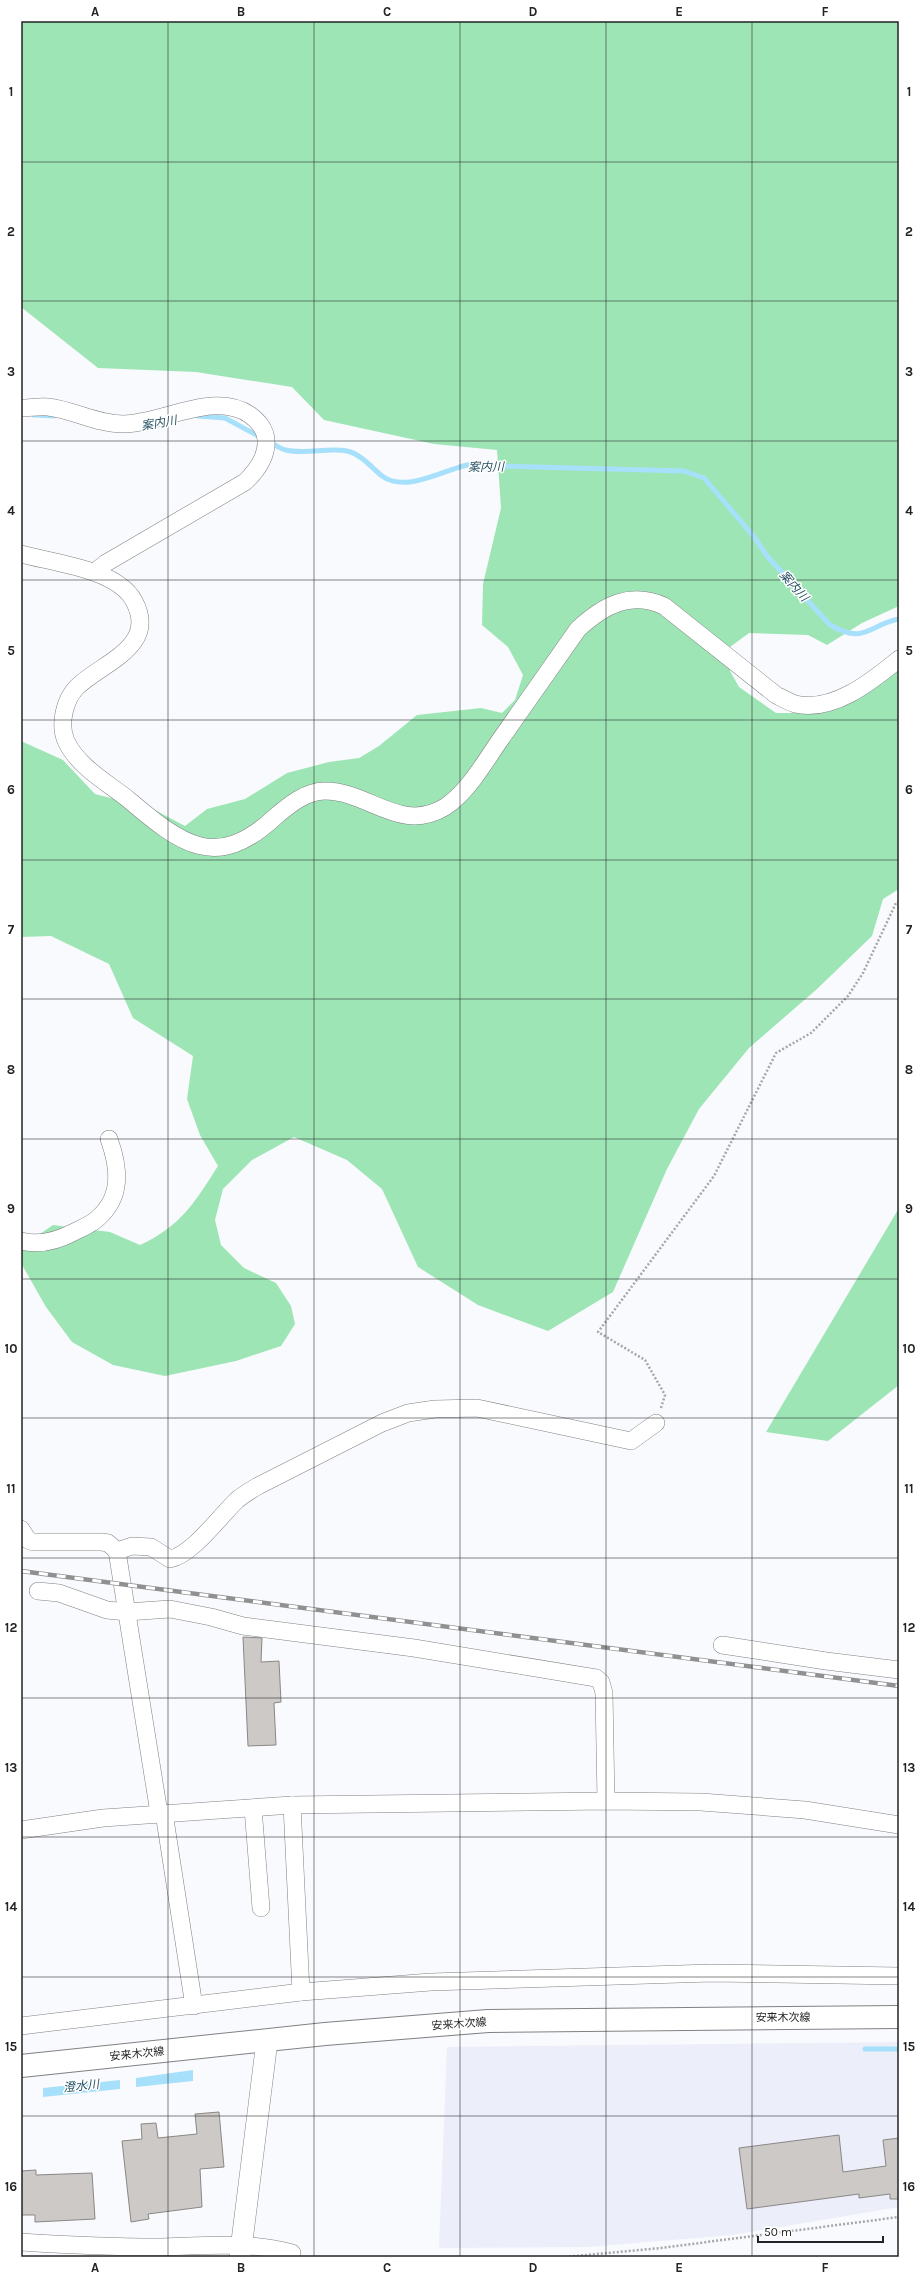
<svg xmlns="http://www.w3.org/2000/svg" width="920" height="2278" viewBox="0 0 920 2278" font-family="Karla,'Noto Sans JP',sans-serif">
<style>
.built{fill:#eceef9}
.green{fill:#9ee5b5}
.water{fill:#a7e0fa}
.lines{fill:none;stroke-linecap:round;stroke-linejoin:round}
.stream{stroke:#a7e0fa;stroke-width:5}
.building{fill:#ccc9c7;stroke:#8a8786}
.minor-casing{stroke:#808184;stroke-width:18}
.tertiary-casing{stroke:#808184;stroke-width:22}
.primary-casing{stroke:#808184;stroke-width:24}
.path{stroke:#a7a7a9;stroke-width:2.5;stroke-dasharray:2 2;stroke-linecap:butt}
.minor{stroke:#fff;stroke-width:17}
.tertiary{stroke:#fff;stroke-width:21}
.primary{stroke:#fff;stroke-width:22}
.rail-casing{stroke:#909092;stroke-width:4.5}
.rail{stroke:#fff;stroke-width:3;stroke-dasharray:9;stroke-linecap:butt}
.grid{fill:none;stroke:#232324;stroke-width:1;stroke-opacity:0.55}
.labels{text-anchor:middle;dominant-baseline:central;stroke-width:3;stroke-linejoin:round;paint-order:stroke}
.street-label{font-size:11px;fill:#232324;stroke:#fff}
.water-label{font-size:12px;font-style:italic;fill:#255163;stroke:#fff}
.neatline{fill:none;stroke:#232324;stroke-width:1.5}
.grid-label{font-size:13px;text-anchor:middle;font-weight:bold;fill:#232324}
</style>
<rect width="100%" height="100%" fill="#f9fafd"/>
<polygon class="built" points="899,2042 899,2207 732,2235 588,2247 439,2248 447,2047"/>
<g class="green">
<path d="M21,21H899V606L862,623L827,645L808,635L749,633L730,647V671L739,687L776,713H819L848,702L899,669V889L883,899L872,936L817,989L749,1048L699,1109L667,1169L613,1292L548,1331L478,1305L418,1267L382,1189L347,1160L294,1137L252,1160L223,1189L215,1220L221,1245L244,1268L276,1283L291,1306L295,1324L281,1346L236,1361L165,1376L113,1365L72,1342L46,1307L21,1263V1247L53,1225L110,1232L140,1245C181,1226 195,1202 218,1166L200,1135L187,1099L193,1056L133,1018L109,964L51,936L21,937V741L63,760L95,794L153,809L185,826L207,809L245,799L287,773L329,762L359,758L379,746L417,715L481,708L502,713L515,700L523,675L508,647L482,625L483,584L501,508L497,450L434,444L324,420L292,387L196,372L98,368L21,307Z"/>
<polygon points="899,1208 899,1385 828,1441 766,1432"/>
</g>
<g class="water">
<polygon points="193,2070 193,2081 136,2087 136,2078"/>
<polygon points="120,2080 120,2089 43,2097 43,2088"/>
</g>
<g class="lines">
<g class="stream">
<polyline points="34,415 54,416"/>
<polyline points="198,416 225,418 262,438"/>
<path d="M269,442C275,444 280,449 286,450C305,455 328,447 347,451C361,454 372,468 382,476C406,493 441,471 467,465L684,471L704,478L755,538L767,556L830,625C865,645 868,625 899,619"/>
<polyline points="865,2049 899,2049"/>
</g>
</g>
<g class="building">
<polygon points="243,1637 262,1638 261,1662 279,1661 281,1702 274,1703 276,1745 248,1746"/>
<polygon points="219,2112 224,2167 200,2169 202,2207 148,2214 149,2219 131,2222 122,2141 142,2139 141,2124 156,2123 158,2138 197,2134 195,2114"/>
<polygon points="839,2135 843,2172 886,2166 883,2140 899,2138 899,2199 890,2199 890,2194 859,2198 859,2194 747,2209 739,2148"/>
<polygon points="36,2170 36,2175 92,2173 95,2219 35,2222 35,2215 21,2215 21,2171"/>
</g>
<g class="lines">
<defs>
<g id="minor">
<path d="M21,408C30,408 40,406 48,407C74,410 97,424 123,424C162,424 214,390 250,415C257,420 262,425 265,434C270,452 258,470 245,482L106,563L96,571"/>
<path d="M21,554C54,563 117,569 134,601C159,647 101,663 77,687C64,700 59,725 66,741C78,767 108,783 129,800C181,844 216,872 275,817C289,805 306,791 325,791C369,791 400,834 445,807C468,792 484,763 500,740C526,703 552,666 578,629C604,605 630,591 664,606L776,695C782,698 789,702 795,704C833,713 872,681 899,659"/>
<path d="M21,1241C40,1246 57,1241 74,1232C82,1228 92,1224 98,1218C123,1196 119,1167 109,1139"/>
<polyline points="21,1529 28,1540 33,1542 102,1542 108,1543 117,1551 159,1813"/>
<path d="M117,1551L132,1546L151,1547L170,1559C192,1555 220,1516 237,1500C243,1495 251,1490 258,1486L382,1423L408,1413L435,1409L477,1408L631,1441L656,1423"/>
<polyline points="38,1591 59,1593 107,1610 127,1612 170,1609 211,1617 243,1626 414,1648 596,1678 601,1682 604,1693 606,1801"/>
<polyline points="722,1645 826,1661 899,1670"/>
<polyline points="292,1805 301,1992"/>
<polyline points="253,1808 261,1908"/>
<polyline points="164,1813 194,2006"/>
<polyline points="21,1830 103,1818 292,1805 606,1801 701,1802 805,1810 899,1825"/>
<polyline points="21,2026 301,1992 431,1982 711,1973 899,1976"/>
<path d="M21,2242C67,2245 113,2247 158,2247C202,2246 249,2241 292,2253"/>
</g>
<polyline id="tertiary" points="240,2257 267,2041"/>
<polyline id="primary" points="21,2066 325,2034 488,2021 899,2017"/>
</defs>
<use href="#minor" class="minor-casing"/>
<use href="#tertiary" class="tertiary-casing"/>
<use href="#primary" class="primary-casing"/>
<g class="path">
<polyline points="661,1408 665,1395 645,1360 598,1332 714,1176 776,1053 811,1033 848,996 863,973 896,903 899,901"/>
<polyline points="565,2257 661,2248 899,2217"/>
</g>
<use href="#minor" class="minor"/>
<use href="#tertiary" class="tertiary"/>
<use href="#primary" class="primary"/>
<defs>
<polyline id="rail" points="21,1571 899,1686"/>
</defs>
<use href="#rail" class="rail-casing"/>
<use href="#rail" class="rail"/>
</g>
<path class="grid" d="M168,21V2257M314,21V2257M460,21V2257M606,21V2257M752,21V2257M21,162H899M21,301H899M21,441H899M21,580H899M21,720H899M21,860H899M21,999H899M21,1139H899M21,1279H899M21,1418H899M21,1558H899M21,1698H899M21,1837H899M21,1977H899M21,2116H899"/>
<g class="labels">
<g class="street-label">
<text x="783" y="2017">安来木次線</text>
<text transform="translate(459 2024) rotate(-4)">安来木次線</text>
<text transform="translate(137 2054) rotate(-6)">安来木次線</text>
</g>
<g class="water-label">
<text transform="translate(159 423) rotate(-10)">案内川</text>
<text transform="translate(486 467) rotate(-1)">案内川</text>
<text transform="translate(794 586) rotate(48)">案内川</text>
<text transform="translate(81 2086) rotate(-6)">澄水川</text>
</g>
</g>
<rect width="920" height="2278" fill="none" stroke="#ffffff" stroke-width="44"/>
<path d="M758 2236v6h125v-6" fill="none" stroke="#232324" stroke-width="2"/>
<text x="764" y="2236" font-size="12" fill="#232324" stroke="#ffffff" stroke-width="3" paint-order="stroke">50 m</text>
<rect x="22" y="22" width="876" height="2234" class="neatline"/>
<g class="grid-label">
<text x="95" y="16">A</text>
<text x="241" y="16">B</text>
<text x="387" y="16">C</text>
<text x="533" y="16">D</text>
<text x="679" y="16">E</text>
<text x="825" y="16">F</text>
<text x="11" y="96">1</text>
<text x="909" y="96">1</text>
<text x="11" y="236">2</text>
<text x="909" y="236">2</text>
<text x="11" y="376">3</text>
<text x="909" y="376">3</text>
<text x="11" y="515">4</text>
<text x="909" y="515">4</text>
<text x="11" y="655">5</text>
<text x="909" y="655">5</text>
<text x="11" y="794">6</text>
<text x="909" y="794">6</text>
<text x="11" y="934">7</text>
<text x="909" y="934">7</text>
<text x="11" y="1074">8</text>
<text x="909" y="1074">8</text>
<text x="11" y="1213">9</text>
<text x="909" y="1213">9</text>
<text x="11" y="1353">10</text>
<text x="909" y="1353">10</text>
<text x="11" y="1493">11</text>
<text x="909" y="1493">11</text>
<text x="11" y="1632">12</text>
<text x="909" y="1632">12</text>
<text x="11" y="1772">13</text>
<text x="909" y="1772">13</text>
<text x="11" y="1911">14</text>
<text x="909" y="1911">14</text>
<text x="11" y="2051">15</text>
<text x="909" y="2051">15</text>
<text x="11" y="2191">16</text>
<text x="909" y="2191">16</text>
<text x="95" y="2272">A</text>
<text x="241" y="2272">B</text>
<text x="387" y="2272">C</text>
<text x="533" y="2272">D</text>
<text x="679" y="2272">E</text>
<text x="825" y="2272">F</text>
</g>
</svg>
